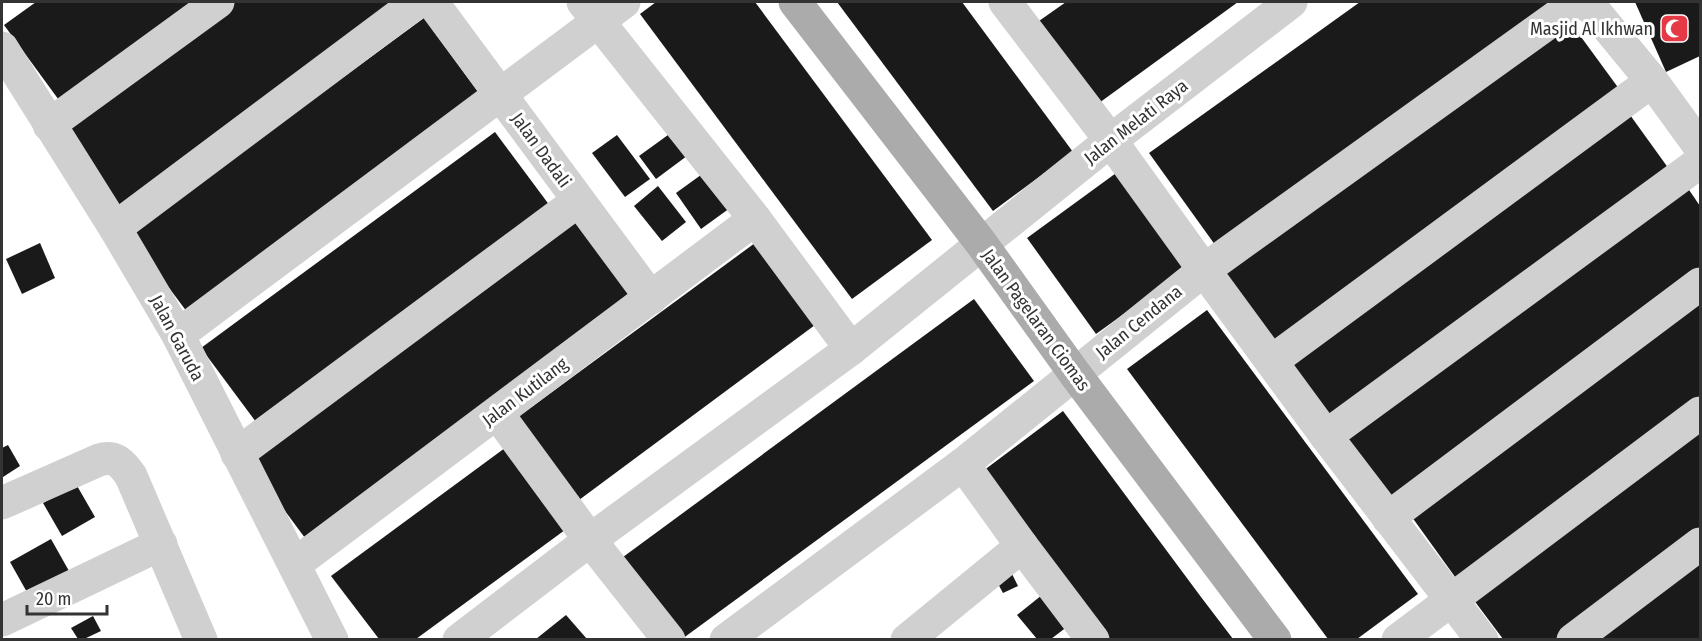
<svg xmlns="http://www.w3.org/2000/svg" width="1702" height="641" viewBox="0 0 1702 641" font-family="'Fira Sans Condensed',sans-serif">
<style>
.building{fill:#1a1a1a}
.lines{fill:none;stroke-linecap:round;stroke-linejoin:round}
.minor{stroke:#d0d0d0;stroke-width:33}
.major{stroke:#ababab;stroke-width:33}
.labels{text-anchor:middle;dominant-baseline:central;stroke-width:6;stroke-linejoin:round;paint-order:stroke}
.poi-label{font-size:18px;fill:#333;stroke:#fff;text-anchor:end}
.street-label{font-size:18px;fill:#333;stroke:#fff}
</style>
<rect width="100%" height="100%" fill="#fff"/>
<g class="building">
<polygon points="36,2 208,2 64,107 4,25"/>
<polygon points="234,2 406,2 118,213 58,131"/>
<polygon points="656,2 755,2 932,240 852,299 640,14"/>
<polygon points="837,2 962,2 1073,152 993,211"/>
<polygon points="1066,2 1238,2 1099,103 1039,21"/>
<polygon points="1360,2 1563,2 1218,249 1149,153"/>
<polygon points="1635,2 1700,2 1700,56 1666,72"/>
<polygon points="1565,15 1625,97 1277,353 1217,270"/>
<polygon points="424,18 484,100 190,316 129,234"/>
<polygon points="1625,108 1674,176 1332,425 1282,358"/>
<polygon points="679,127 695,150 656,179 639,156"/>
<polygon points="495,132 556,214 262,430 201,348"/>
<polygon points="617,135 650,179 625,197 592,153"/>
<polygon points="1123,168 1193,264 1096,334 1027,238"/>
<polygon points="705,172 730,208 701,229 676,193"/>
<polygon points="1685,184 1700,206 1700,276 1392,501 1343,434"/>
<polygon points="658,186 686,222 662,241 634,206"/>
<polygon points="580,218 640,299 308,542 248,461"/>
<polygon points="40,243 55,278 22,294 6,259"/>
<polygon points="755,243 815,325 579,500 518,417"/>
<polygon points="974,299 1034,381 682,639 619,560"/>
<polygon points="1700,301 1700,405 1458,581 1409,513"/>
<polygon points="1207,310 1418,594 1357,639 1328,639 1127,369"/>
<polygon points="1063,411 1201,597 1233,639 1109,639 983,471"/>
<polygon points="1700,433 1700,537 1559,639 1503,639 1473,599"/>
<polygon points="8,445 20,466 3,477 2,474 2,448"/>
<polygon points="509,445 569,527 416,639 379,639 331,576"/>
<polygon points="76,484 95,517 62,536 43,503"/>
<polygon points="51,539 69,571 28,594 10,562"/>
<polygon points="1700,554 1700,639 1584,639"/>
<polygon points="1012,574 1018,586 1003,593 997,582"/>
<polygon points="1047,591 1072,623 1051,639 1037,639 1017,615"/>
<polygon points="566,615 587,639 536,639"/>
<polygon points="93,616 101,631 84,639 78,639 71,628"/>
</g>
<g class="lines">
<g class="minor">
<polyline points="432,2 651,298"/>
<polyline points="583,2 755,219 851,349"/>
<polyline points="1005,2 1111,141 1204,270 1326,436 1482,640"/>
<polyline points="1587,2 1652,81 1700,147"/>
<polyline points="2,48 115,228 178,335 332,640"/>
<polyline points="49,125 218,2"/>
<polyline points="115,228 417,2"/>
<polyline points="178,335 624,2"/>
<polyline points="1272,361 1652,81"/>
<polyline points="497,413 590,540 669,640"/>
<polyline points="1326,436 1700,162"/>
<polyline points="237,454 578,201"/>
<polyline points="963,464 1022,546 1093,640"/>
<path d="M2,503L99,460C115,455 122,463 131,476L201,640"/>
<polyline points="1388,518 1700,284"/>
<polyline points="295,564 755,219"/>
<polyline points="2,620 161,544"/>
<polyline points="459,640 590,540 851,349 1115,137 1291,2"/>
<polyline points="726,640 963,464 1204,270 1577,2"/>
<polyline points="907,640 1022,546"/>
<polyline points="1398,640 1700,413"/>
<polyline points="1573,640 1700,544"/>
</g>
<polyline class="major" points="795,2 981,243 1075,374 1275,640"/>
</g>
<defs>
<symbol id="mosque-square" viewBox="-11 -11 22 22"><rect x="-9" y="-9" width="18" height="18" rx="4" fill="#e63946" stroke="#fff"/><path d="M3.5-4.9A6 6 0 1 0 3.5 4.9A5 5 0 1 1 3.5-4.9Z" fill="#fff"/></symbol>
</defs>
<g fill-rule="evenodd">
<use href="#mosque-square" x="1658" y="12" width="33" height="33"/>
</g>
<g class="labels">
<g class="poi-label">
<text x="1653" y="29">Masjid Al Ikhwan</text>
</g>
<g class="street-label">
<text transform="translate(1136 122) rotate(-38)">Jalan Melati Raya</text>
<text transform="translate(541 150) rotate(54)">Jalan Dadali</text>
<text transform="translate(1036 320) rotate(54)">Jalan Pagelaran Ciomas</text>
<text transform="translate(1139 322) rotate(-39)">Jalan Cendana</text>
<text transform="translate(177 338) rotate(62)">Jalan Garuda</text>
<text transform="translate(525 392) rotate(-37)">Jalan Kutilang</text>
</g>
</g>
<rect width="1702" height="641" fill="none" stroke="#333333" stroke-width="6"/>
<path d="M27 605v9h80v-9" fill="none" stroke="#333333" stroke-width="3"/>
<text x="36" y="605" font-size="18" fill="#333333" stroke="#ffffff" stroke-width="4.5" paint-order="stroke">20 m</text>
</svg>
